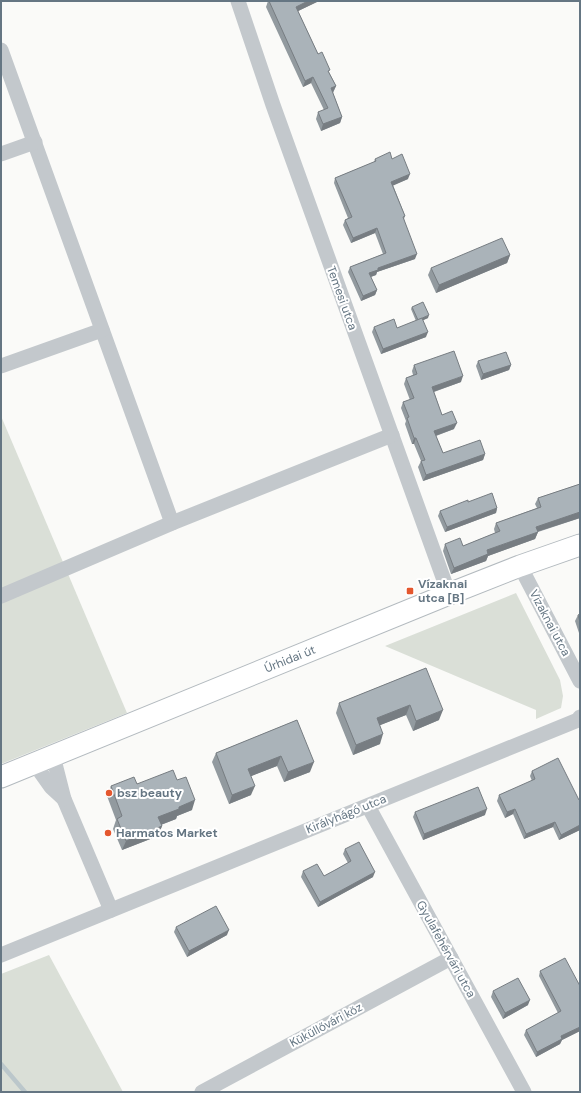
<svg xmlns="http://www.w3.org/2000/svg" width="581" height="1093" viewBox="0 0 581 1093" font-family="'DM Sans',sans-serif">
<style>
.green{fill:#dadfd7}
.lines{fill:none;stroke-linecap:round;stroke-linejoin:round}
.stream{stroke:#bbc7cb;stroke-width:4.5}
.secondary-casing{stroke:#b3babf;stroke-width:23}
.minor{stroke:#c3c8cc;stroke-width:15}
.secondary{stroke:#fff;stroke-width:21}
.wall{fill:#929a9f}
.shaded-wall{fill:#777d82}
.building{fill:#aab3b9;stroke:#777d82}
.poi-dot{fill:#e4572e;stroke:#fff;stroke-width:1.5}
.labels{text-anchor:middle;dominant-baseline:central;stroke-width:4;stroke-linejoin:round;paint-order:stroke}
.street-label{font-size:12px;fill:#657683;stroke:#fff}
.poi-label{font-size:12px;font-weight:bold;fill:#657683;stroke:#fff;text-anchor:start}
</style>
<rect width="100%" height="100%" fill="#fafaf8"/>
<g class="green">
<polygon points="1,416 127,713 1,764"/>
<polygon points="516,593 560,680 563,696 561,708 536,719 536,710 385,646"/>
<polygon points="49,955 123,1092 1,1092 1,974"/>
</g>
<g class="lines">
<polyline class="stream" points="1,1064 25,1092"/>
<defs>
<polyline id="secondary" points="1,777 449,594 520,566 580,545"/>
</defs>
<use href="#secondary" class="secondary-casing"/>
<g class="minor">
<polyline points="238,1 273,105 449,594"/>
<polyline points="1,50 172,523"/>
<polyline points="1,154 35,142"/>
<polyline points="1,366 102,330"/>
<polyline points="520,566 580,681"/>
<polyline points="1,596 172,523 392,435"/>
<polyline points="53,756 64,799 111,910"/>
<polyline points="34,763 51,787 64,799"/>
<polyline points="368,806 524,1092"/>
<polyline points="1,955 578,720 580,717"/>
<polyline points="202,1092 451,958"/>
</g>
<use href="#secondary" class="secondary"/>
</g>
<g class="wall">
<polygon points="268,1 319,1 298,11 318,54 329,72 336,86 333,93 342,117 340,123 321,131 316,119 318,112 324,110 311,83 303,87 266,7"/>
<polygon points="375,159 392,159 408,179 393,185 405,216 404,219 415,259 377,272 376,275 371,277 377,290 375,295 361,301 348,272 350,267 383,254 375,233 351,243 343,225 345,220 348,218 334,183 335,178 374,162"/>
<polygon points="510,255 507,263 436,293 428,275 431,268"/>
<polygon points="412,307 428,318 423,320 426,337 381,354 372,332 374,327 397,328 416,321 411,309"/>
<polygon points="478,361 511,365 509,370 481,380 476,366"/>
<polygon points="414,365 461,382 434,392 442,415 454,429 436,436 443,453 485,454 483,460 423,481 418,467 421,461 414,444 412,444 405,424 406,421 401,408 403,402 410,400 404,384 406,378 413,375 412,371"/>
<polygon points="580,484 580,518 538,532 535,539 488,556 486,561 451,574 443,551 445,544 463,546 495,533 494,529 496,523 537,508 535,504 538,498"/>
<polygon points="468,502 497,508 496,513 445,532 438,516 440,511"/>
<polygon points="580,614 580,633 579,633 575,621 578,615"/>
<polygon points="426,668 439,720 413,731 406,715 380,725 380,744 353,755 336,713 339,703"/>
<polygon points="297,720 310,772 284,782 277,766 251,776 251,795 229,804 212,762 216,753"/>
<polygon points="532,771 579,800 580,800 580,830 559,840 553,827 524,839 513,814 505,818 497,801 499,795 532,781 530,776"/>
<polygon points="177,780 192,810 177,816 176,819 161,825 162,826 158,836 122,850 113,829 116,820 107,796 111,786"/>
<polygon points="415,812 485,815 423,840 413,817"/>
<polygon points="345,849 373,877 318,907 301,877 303,871 324,876 348,863 343,854"/>
<polygon points="176,927 227,935 187,957 174,932"/>
<polygon points="540,971 580,986 580,1031 562,1040 560,1044 536,1057 524,1035 526,1030 558,1013 539,976"/>
<polygon points="493,991 528,1005 503,1019 491,997"/>
</g>
<g class="shaded-wall">
<polygon points="308,1 319,1 294,13 296,7"/>
<polygon points="313,77 311,83 303,87 305,81"/>
<polygon points="336,86 333,92 329,95 331,88"/>
<polygon points="342,117 340,123 321,131 323,124"/>
<polygon points="410,174 408,179 390,187 391,182"/>
<polygon points="377,228 375,233 351,243 353,238"/>
<polygon points="417,254 415,259 377,272 376,275 367,278 369,273 378,268"/>
<polygon points="510,255 507,263 436,293 439,285"/>
<polygon points="377,290 375,295 361,301 363,296"/>
<polygon points="429,315 428,318 417,323 418,320"/>
<polygon points="428,332 426,337 381,354 383,349"/>
<polygon points="511,365 509,370 481,380 483,374"/>
<polygon points="463,376 461,382 430,393 432,387"/>
<polygon points="457,423 454,429 432,437 434,431"/>
<polygon points="414,438 416,438 414,444 412,444"/>
<polygon points="485,454 483,460 423,481 426,475"/>
<polygon points="497,508 496,513 445,532 447,527"/>
<polygon points="580,512 580,518 533,533 536,527"/>
<polygon points="538,532 535,539 488,556 486,561 451,574 454,568 487,550"/>
<polygon points="410,705 406,715 373,728 377,718"/>
<polygon points="443,710 439,720 413,731 416,721"/>
<polygon points="383,734 380,744 353,755 356,745"/>
<polygon points="281,756 277,766 244,779 248,769"/>
<polygon points="314,762 310,772 284,782 288,772"/>
<polygon points="255,786 251,795 229,804 232,795"/>
<polygon points="195,800 192,810 177,816 176,819 155,827 158,817 179,807"/>
<polygon points="487,809 485,815 423,840 424,834"/>
<polygon points="515,809 513,814 505,818 507,812"/>
<polygon points="555,822 553,827 524,839 526,834"/>
<polygon points="580,825 580,830 559,840 561,835"/>
<polygon points="162,826 158,836 122,850 126,841"/>
<polygon points="375,872 373,877 318,907 320,902"/>
<polygon points="229,930 227,935 187,957 189,951"/>
<polygon points="530,1000 528,1005 503,1019 505,1013"/>
<polygon points="580,1027 580,1031 562,1040 560,1044 536,1057 537,1052 561,1036"/>
</g>
<g class="building">
<polygon points="269,1 308,1 296,7 318,54 322,52 330,70 328,71 336,86 331,88 342,117 323,124 318,112 328,108 313,77 305,81"/>
<polygon points="390,152 392,159 402,154 410,174 391,182 405,216 403,217 417,254 378,268 378,270 369,273 377,290 363,296 350,267 386,253 377,228 353,238 345,220 352,217 335,178 376,161 375,159"/>
<polygon points="502,238 510,255 439,285 431,268"/>
<polygon points="423,302 429,315 418,320 412,307"/>
<polygon points="422,318 428,332 383,349 374,327 394,319 397,328"/>
<polygon points="454,351 463,376 432,387 442,415 452,411 457,423 434,431 443,453 480,440 485,454 426,475 421,461 425,460 416,438 414,438 407,418 409,417 403,402 414,398 406,378 417,374 414,365"/>
<polygon points="506,352 511,365 483,374 478,361"/>
<polygon points="580,484 580,512 536,527 538,532 487,550 488,554 454,568 445,544 460,538 463,546 500,531 496,523 541,507 538,498"/>
<polygon points="492,493 497,508 447,527 440,511 468,500 468,502"/>
<polygon points="580,614 580,622 578,615"/>
<polygon points="426,668 443,710 416,721 410,705 377,718 383,734 356,745 339,703"/>
<polygon points="297,720 314,762 288,772 281,756 248,769 255,786 232,795 216,753"/>
<polygon points="558,758 579,800 580,800 580,825 561,835 555,822 526,834 515,809 507,812 499,795 535,779 532,771"/>
<polygon points="173,770 177,780 186,777 195,800 179,807 179,809 158,817 162,826 126,841 117,819 122,816 111,786 134,777 137,784"/>
<polygon points="478,787 487,809 424,834 415,812"/>
<polygon points="359,842 375,872 320,902 303,871 317,864 324,876 337,869 351,861 345,849"/>
<polygon points="216,906 229,930 189,951 176,927"/>
<polygon points="565,958 580,986 580,1027 561,1036 562,1039 537,1052 526,1030 561,1011 540,971"/>
<polygon points="518,978 530,1000 505,1013 493,991"/>
</g>
<g class="poi-dot">
<rect x="406" y="587" width="8" height="8" rx="2"/>
<circle cx="109" cy="793" r="4"/>
<circle cx="108" cy="833" r="4"/>
</g>
<g class="labels">
<g class="street-label">
<text transform="translate(342 298) rotate(70)">Temesi utca</text>
<text transform="translate(550 623) rotate(62)">Vízaknai utca</text>
<text transform="translate(290 659) rotate(-22)">Úrhidai út</text>
<text transform="translate(346 814) rotate(-22)">Királyhágó utca</text>
<text transform="translate(446 949) rotate(61)">Gyulafehérvári utca</text>
<text transform="translate(326 1025) rotate(-28)">Küküllővári köz</text>
</g>
<g class="poi-label">
<text x="418" y="584">Vízaknai<tspan x="418" dy="14">utca [B]</tspan></text>
<text x="117" y="793">bsz beauty</text>
<text x="116" y="833">Harmatos Market</text>
</g>
</g>
<rect width="581" height="1093" fill="none" stroke="#657683" stroke-width="4"/>
</svg>
